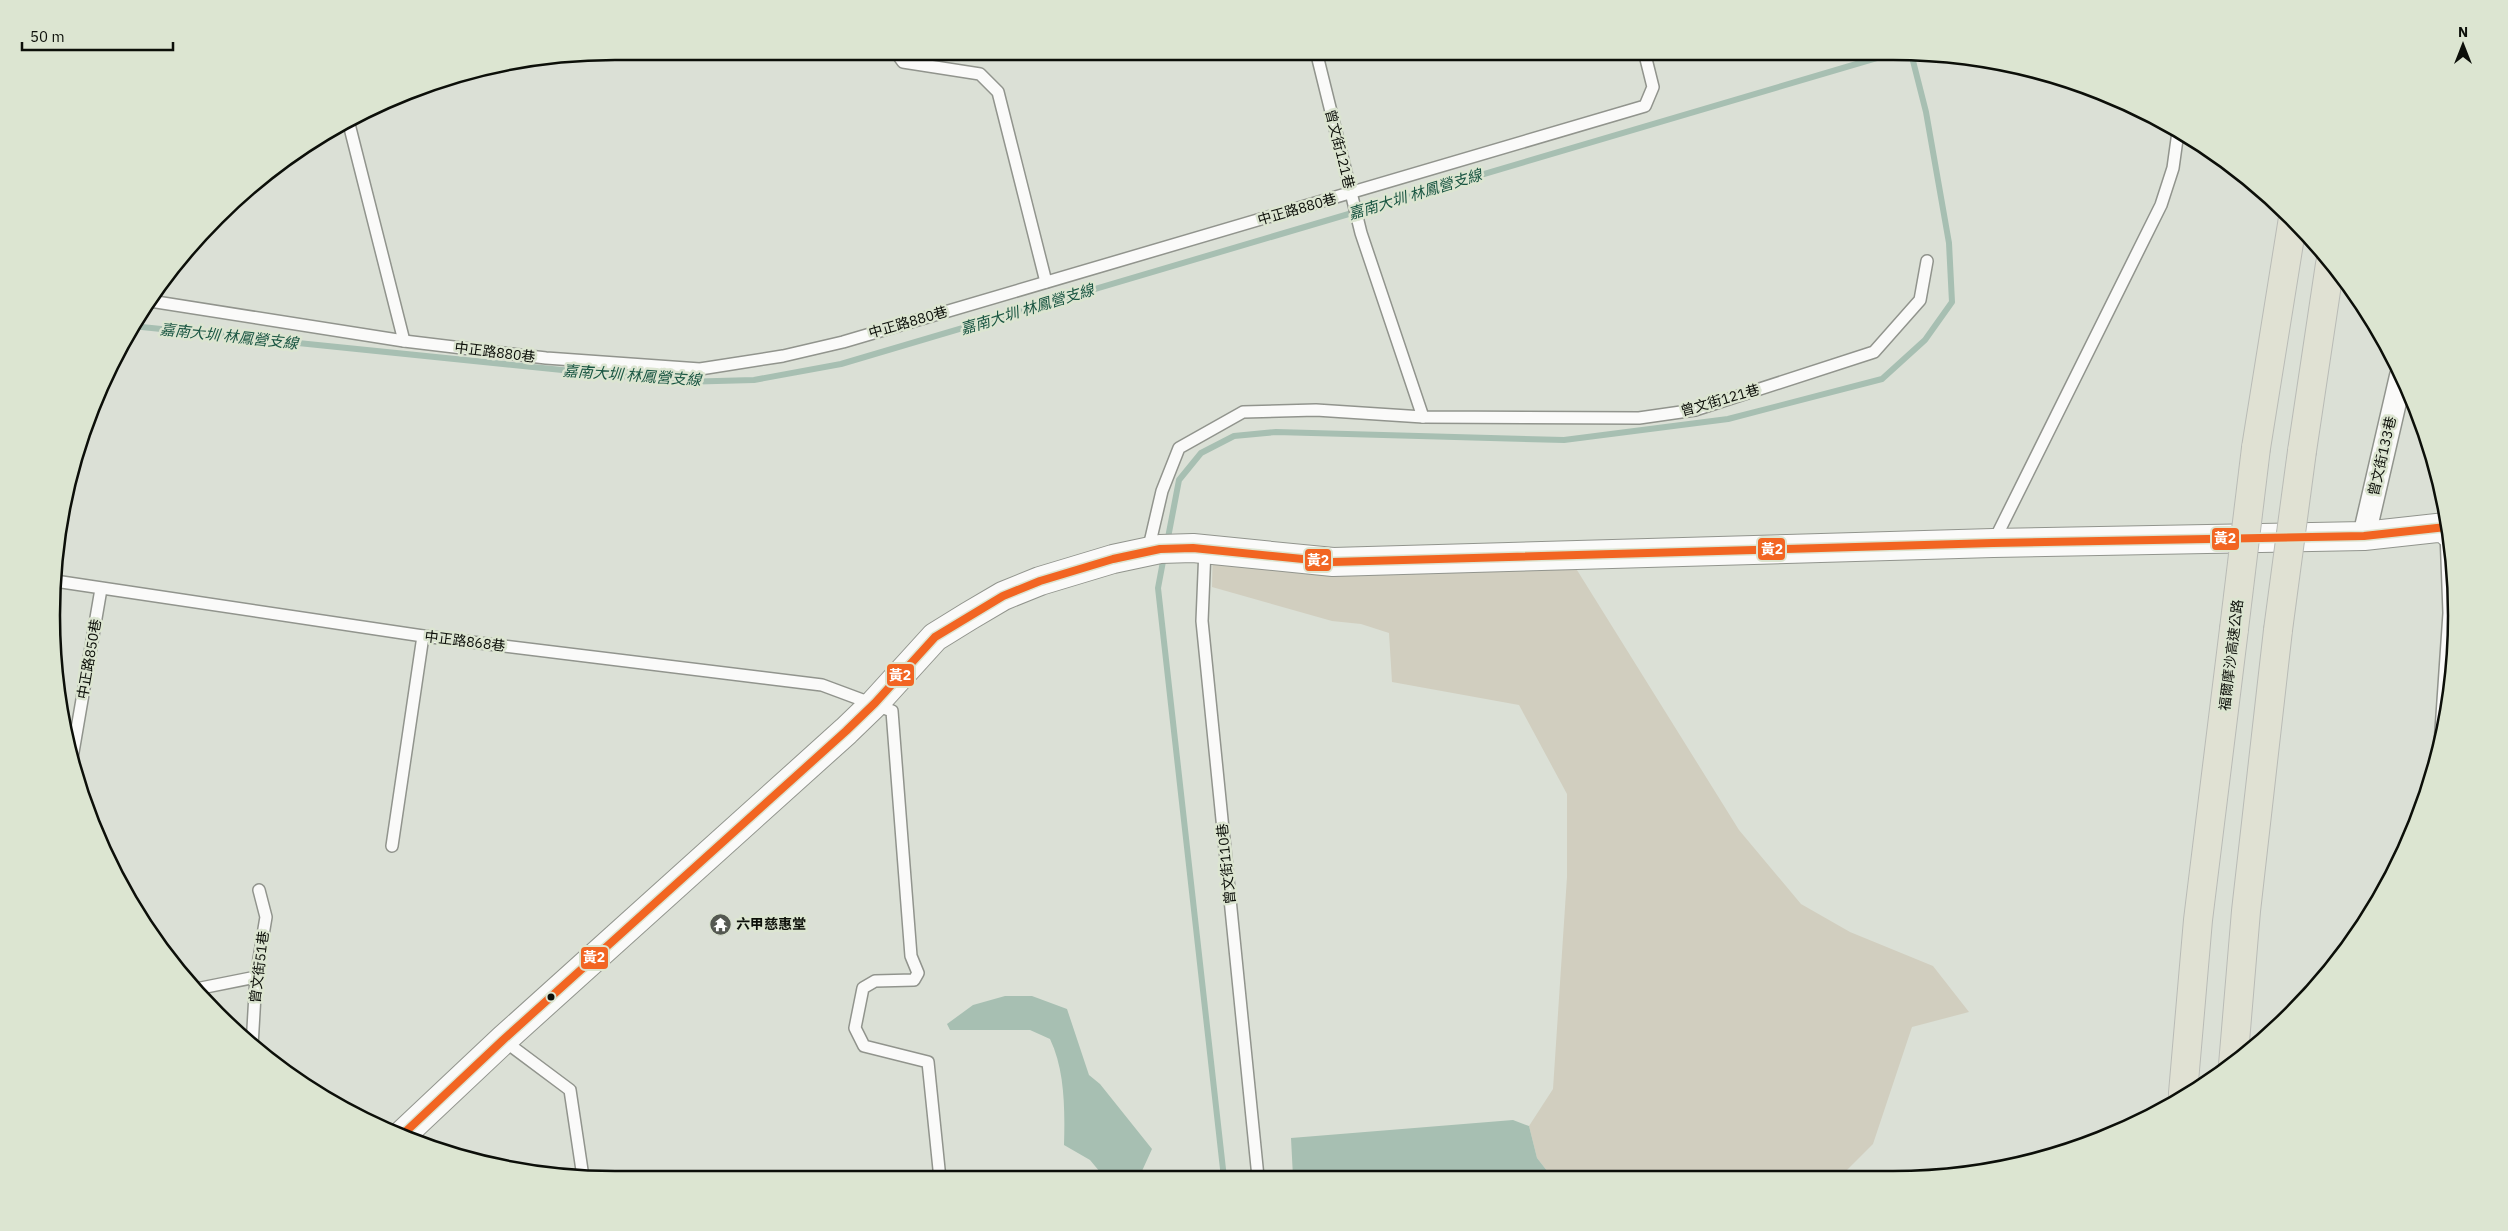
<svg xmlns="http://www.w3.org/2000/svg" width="2508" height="1231" viewBox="0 0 2508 1231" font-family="'IBM Plex Sans','Noto Sans TC',sans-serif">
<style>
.green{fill:#d1cebf}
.water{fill:#a7bfb2}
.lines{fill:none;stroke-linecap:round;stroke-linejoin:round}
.stream{stroke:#a7bfb2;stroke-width:6}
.service-casing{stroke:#91948d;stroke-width:14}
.minor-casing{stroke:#91948d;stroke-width:25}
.secondary-casing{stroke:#91948d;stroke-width:30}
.motorway-casing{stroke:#b9bbb6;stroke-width:30}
.service{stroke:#fafaf9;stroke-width:11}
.minor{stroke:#fafaf9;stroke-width:22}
.secondary{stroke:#fafaf9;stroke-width:28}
.motorway{stroke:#e0e1d3;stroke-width:28}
.motorway-bridge-casing{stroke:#b9bbb6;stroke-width:30;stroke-linecap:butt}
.motorway-bridge{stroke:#e0e1d3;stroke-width:28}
.bus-1-casing{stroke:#dce5d1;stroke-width:11}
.bus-1{stroke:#f26522;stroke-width:8}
.bus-dot{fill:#0c0f09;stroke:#dce5d1;stroke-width:2}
.labels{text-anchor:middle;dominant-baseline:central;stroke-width:5;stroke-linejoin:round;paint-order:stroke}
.street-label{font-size:14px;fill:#0c0f09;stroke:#dce5d1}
.poi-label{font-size:14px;font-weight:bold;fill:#0c0f09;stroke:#dce5d1;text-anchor:start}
.water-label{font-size:15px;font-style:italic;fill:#1a5642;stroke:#dce5d1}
.rim{fill:none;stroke:#0c0f09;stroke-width:2.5}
.line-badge{stroke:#dce5d1;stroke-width:2}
.badge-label{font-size:14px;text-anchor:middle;font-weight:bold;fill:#fff}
</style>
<rect width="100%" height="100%" fill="#dbe0d6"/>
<polygon class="green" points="1213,544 1337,549 1562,546 1739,830 1801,904 1850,932 1933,966 1969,1012 1912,1027 1873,1144 1842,1175 1551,1176 1537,1158 1529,1126 1553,1089 1567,877 1567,794 1519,705 1392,682 1389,633 1361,624 1332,621 1212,587"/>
<g class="water">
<path d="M1005,996H1032L1067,1009L1089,1075L1100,1084L1152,1149L1142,1171L1143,1178H1105L1090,1160L1064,1145C1065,1110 1065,1070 1050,1039L1030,1030H950L947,1024L973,1005Z"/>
<polygon points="1513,1120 1529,1126 1537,1158 1551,1176 1293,1177 1291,1138"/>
</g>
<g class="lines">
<g class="stream">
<polyline points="132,326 680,382 754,380 841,364 1897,52"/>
<polyline points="1167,543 1179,480 1201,453 1234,436 1276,432 1564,440 1728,419 1882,379 1925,340 1952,302 1949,243 1926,112 1911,53"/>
<polyline points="1164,556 1158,588 1224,1178"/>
</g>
<defs>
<g id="service">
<polyline points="895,51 903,62 980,74 998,92 1046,282"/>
<polyline points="1316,51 1361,233 1423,417"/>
<polyline points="348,120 404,341"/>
<polyline points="150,301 404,341 546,358 700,369 783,356 843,342 1645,106 1653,87 1644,51"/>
<polyline points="1994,541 2161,205 2173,168 2178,132"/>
<polyline points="1205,549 1202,621 1258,1177"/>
<polyline points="1148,551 1162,491 1179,448 1243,412 1316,410 1423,417 1639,418 1695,410 1874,352 1920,300 1927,261"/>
<polyline points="55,581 423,636 822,685 892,711 911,956 918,973 914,980 875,981 863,988 855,1028 864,1046 928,1062 940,1179"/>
<polyline points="2440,745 2449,613 2446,532"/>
<polyline points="72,758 101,589"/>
<polyline points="392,846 423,636"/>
<polyline points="196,989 256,977"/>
<polyline points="503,1040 570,1090 583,1177"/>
<polyline points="252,1046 256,977 266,917 259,890"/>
</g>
<polyline id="minor" points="2364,536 2401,376"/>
<polyline id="secondary" points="400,1137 503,1040 846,731 875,703 935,637 969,616 1003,596 1040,581 1113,559 1160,549 1193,548 1333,562 1993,543 2364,536 2446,527 2449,533"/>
<g id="motorway">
<polyline points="2256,448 2293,218"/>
<polyline points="2302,451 2330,264"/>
<polyline points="2233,1065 2246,911 2278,630"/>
<polyline points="2183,1093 2198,920 2234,629"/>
</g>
</defs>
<use href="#service" class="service-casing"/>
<use href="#minor" class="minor-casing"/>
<use href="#secondary" class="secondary-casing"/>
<use href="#motorway" class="motorway-casing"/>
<use href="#service" class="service"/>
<use href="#minor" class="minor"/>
<use href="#secondary" class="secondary"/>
<use href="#motorway" class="motorway"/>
<defs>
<g id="motorway-bridge">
<polyline points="2234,629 2256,448"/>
<polyline points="2278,630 2302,451"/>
</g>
</defs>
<use href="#motorway-bridge" class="motorway-bridge-casing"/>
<use href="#motorway-bridge" class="motorway-bridge"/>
<defs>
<polyline id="bus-1" points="400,1137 503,1040 846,731 875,703 935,637 1003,596 1040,581 1113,559 1160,549 1193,548 1333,562 1993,543 2364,536 2446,527 2449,532"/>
</defs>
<use href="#bus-1" class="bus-1-casing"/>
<use href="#bus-1" class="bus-1"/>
</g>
<defs>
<symbol id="temple-disc" viewBox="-11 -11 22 22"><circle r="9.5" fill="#545851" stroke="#dce5d1"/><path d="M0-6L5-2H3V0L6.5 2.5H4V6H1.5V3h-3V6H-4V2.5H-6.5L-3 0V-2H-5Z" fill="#fff"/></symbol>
</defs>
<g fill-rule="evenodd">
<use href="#temple-disc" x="708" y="912" width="25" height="25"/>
</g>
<circle class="bus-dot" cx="551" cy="997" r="4.5"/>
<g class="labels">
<g class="street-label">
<text transform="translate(1340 149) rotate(76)">曾文街121巷</text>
<text transform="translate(1297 209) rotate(-16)">中正路880巷</text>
<text transform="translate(908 322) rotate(-16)">中正路880巷</text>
<text transform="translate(495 352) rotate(7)">中正路880巷</text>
<text transform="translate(1720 400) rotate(-16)">曾文街121巷</text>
<text transform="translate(2382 456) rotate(-77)">曾文街133巷</text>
<text transform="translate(465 641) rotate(7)">中正路868巷</text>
<text transform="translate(2231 655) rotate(-83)">福爾摩沙高速公路</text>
<text transform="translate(89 659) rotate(-80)">中正路850巷</text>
<text transform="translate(1226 864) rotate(-96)">曾文街110巷</text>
<text transform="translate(259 967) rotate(-83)">曾文街51巷</text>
</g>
<g class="poi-label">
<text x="736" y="924">六甲慈惠堂</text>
</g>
<g class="water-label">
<text transform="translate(1415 194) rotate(-17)">嘉南大圳 林鳳營支線</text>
<text transform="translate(1027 309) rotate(-17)">嘉南大圳 林鳳營支線</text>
<text transform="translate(229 336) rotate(6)">嘉南大圳 林鳳營支線</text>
<text transform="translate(632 375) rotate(4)">嘉南大圳 林鳳營支線</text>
</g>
</g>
<path d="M0 0H2508V1231H0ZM615 60H1893A555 555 0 0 1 2448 615V616A555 555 0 0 1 1893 1171H615A555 555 0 0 1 60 616V615A555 555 0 0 1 615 60Z" fill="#dce5d1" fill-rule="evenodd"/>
<path class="rim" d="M615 60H1893A555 555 0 0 1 2448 615V616A555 555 0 0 1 1893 1171H615A555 555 0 0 1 60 616V615A555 555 0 0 1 615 60Z"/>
<g class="line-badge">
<rect x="2211" y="527" width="29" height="24" rx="5" fill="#f26522"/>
<rect x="1757" y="537" width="29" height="24" rx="5" fill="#f26522"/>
<rect x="1304" y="548" width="28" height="24" rx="5" fill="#f26522"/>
<rect x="886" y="663" width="29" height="24" rx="5" fill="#f26522"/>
<rect x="580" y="946" width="29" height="24" rx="5" fill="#f26522"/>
</g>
<g class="badge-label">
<text x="2225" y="543">黃2</text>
<text x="1772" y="554">黃2</text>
<text x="1318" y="565">黃2</text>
<text x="900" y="680">黃2</text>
<text x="594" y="962">黃2</text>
</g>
<g transform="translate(2463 45)" stroke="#dce5d1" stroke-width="4" paint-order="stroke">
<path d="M0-4L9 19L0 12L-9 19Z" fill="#0c0f09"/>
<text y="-8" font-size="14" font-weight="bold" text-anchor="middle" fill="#0c0f09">N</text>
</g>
<path d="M22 42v8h151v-8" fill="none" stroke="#0c0f09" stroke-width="2.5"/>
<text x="30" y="42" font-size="15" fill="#0c0f09" stroke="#dce5d1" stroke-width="4" paint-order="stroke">50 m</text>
</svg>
